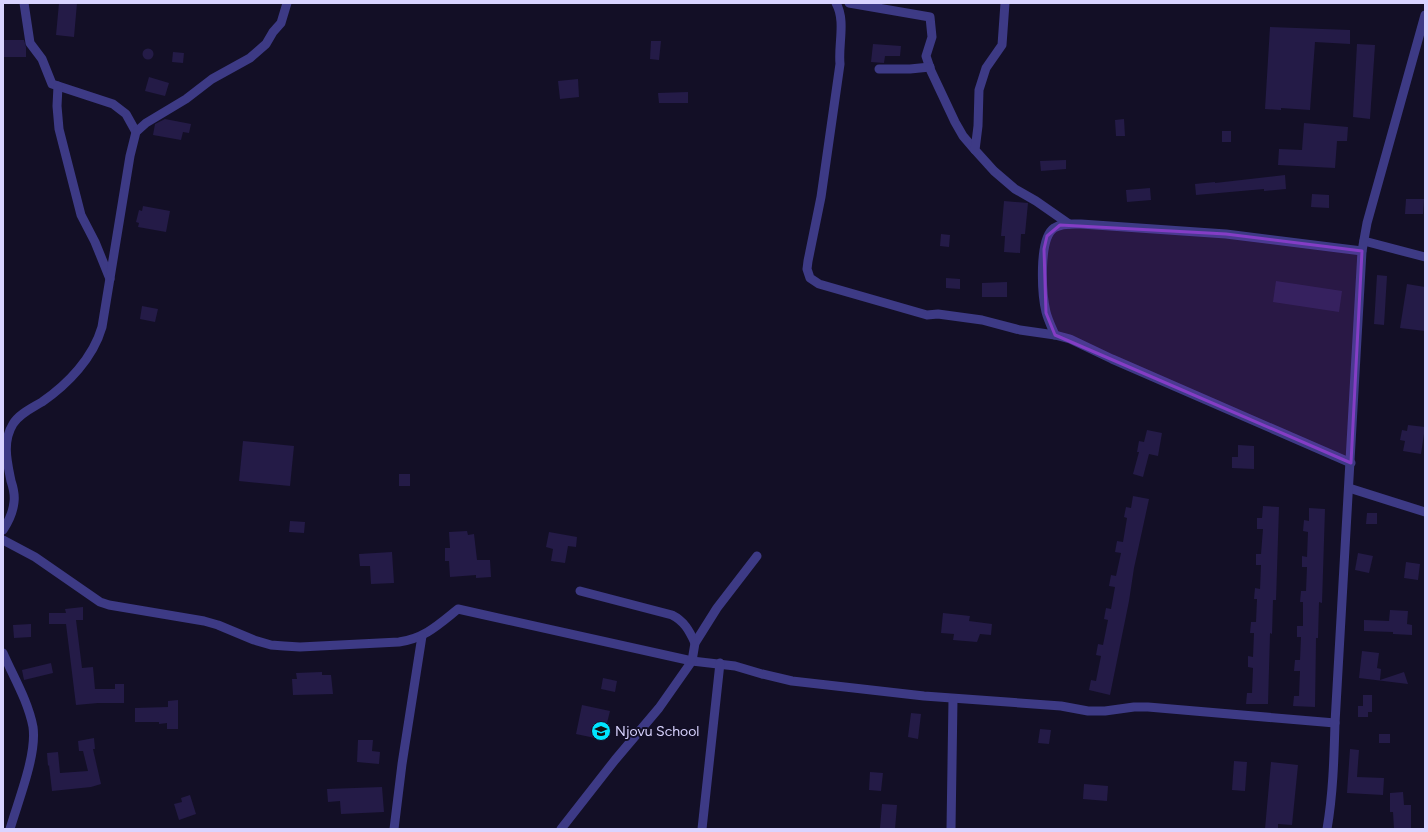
<svg xmlns="http://www.w3.org/2000/svg" width="1428" height="832" viewBox="0 0 1428 832" font-family="Figtree,sans-serif">
<style>
.building{fill:#241b47}
.lines{fill:none;stroke-linecap:round;stroke-linejoin:round}
.minor{stroke:#3d3a85;stroke-width:9}
.marked{fill:#843dc5;fill-opacity:0.2;stroke:#843dc5;stroke-width:3;stroke-linejoin:round}
.labels{text-anchor:middle;dominant-baseline:central;stroke-width:4;stroke-linejoin:round;paint-order:stroke}
.poi-label{font-size:14px;fill:#d9d4ff;stroke:#130f26;text-anchor:start}
</style>
<rect width="100%" height="100%" fill="#130f26"/>
<g class="building">
<polygon points="59,3 77,3 74,37 56,35"/>
<polygon points="1270,27 1350,30 1350,44 1315,42 1310,110 1281,108 1281,110 1265,109"/>
<polygon points="3,40 24,40 26,47 26,57 3,57"/>
<polygon points="651,41 661,41 659,60 650,59"/>
<polygon points="873,44 901,46 900,56 885,56 884,63 871,62"/>
<polygon points="1357,44 1375,45 1370,119 1353,117"/>
<circle cx="148" cy="54" r="5.5"/>
<polygon points="173,52 184,53 183,63 172,62"/>
<polygon points="149,77 169,83 165,96 145,91"/>
<polygon points="578,79 579,97 560,99 558,81"/>
<polygon points="688,92 688,103 659,103 658,93"/>
<polygon points="165,119 191,124 189,133 183,132 181,140 153,135 155,124"/>
<polygon points="1124,119 1125,136 1116,136 1115,120"/>
<polygon points="1304,123 1348,127 1347,141 1337,141 1335,168 1278,165 1279,149 1302,150"/>
<rect x="1222" y="131" width="9" height="11"/>
<polygon points="1066,160 1066,169 1041,171 1040,161"/>
<polygon points="1285,175 1286,189 1264,191 1264,189 1196,195 1195,184 1215,182 1215,183"/>
<polygon points="1150,188 1151,200 1127,202 1126,190"/>
<polygon points="1312,194 1329,195 1329,208 1311,207"/>
<polygon points="1406,199 1424,199 1423,214 1405,214"/>
<polygon points="1004,201 1028,203 1025,234 1021,234 1020,253 1004,252 1005,236 1001,236"/>
<polygon points="143,206 170,211 166,232 138,227 139,223 136,222 139,210 142,211"/>
<polygon points="941,234 950,235 949,247 940,246"/>
<polygon points="1377,275 1387,276 1384,325 1374,324"/>
<polygon points="946,278 960,279 960,289 946,288"/>
<polygon points="1276,281 1342,291 1339,312 1273,302"/>
<polygon points="1007,282 1007,297 982,297 982,283"/>
<polygon points="1407,284 1425,287 1425,331 1400,328"/>
<polygon points="142,306 158,309 155,322 140,319"/>
<polygon points="1408,425 1425,427 1421,454 1403,451 1405,441 1400,440 1402,430 1407,431"/>
<polygon points="1147,430 1162,433 1158,456 1149,454 1143,477 1133,474 1139,452 1137,452 1139,441 1144,442"/>
<polygon points="243,441 294,446 290,486 239,481"/>
<polygon points="1238,445 1254,446 1254,469 1232,468 1232,457 1238,457"/>
<rect x="399" y="474" width="11" height="12"/>
<polygon points="1133,496 1149,499 1134,568 1129,601 1110,695 1089,690 1091,680 1096,681 1101,656 1096,655 1098,644 1103,645 1108,620 1104,619 1106,608 1111,609 1115,587 1109,586 1111,575 1116,576 1121,553 1115,552 1117,541 1123,542 1127,518 1124,517 1126,507 1131,508"/>
<polygon points="1263,506 1279,507 1276,600 1273,600 1272,634 1270,633 1268,704 1246,704 1247,693 1252,693 1253,668 1248,667 1248,656 1253,657 1254,633 1250,633 1251,622 1256,622 1257,599 1254,599 1255,588 1260,589 1261,565 1256,565 1256,554 1261,554 1263,529 1257,529 1257,518 1262,518"/>
<polygon points="1309,508 1325,509 1322,603 1319,602 1318,638 1316,638 1315,707 1293,706 1294,696 1299,696 1300,671 1294,671 1295,660 1300,660 1301,637 1297,637 1297,626 1303,626 1303,602 1300,602 1301,591 1306,591 1307,567 1302,567 1302,556 1307,557 1308,532 1303,531 1304,520 1309,521"/>
<polygon points="1367,513 1377,513 1377,524 1366,524"/>
<polygon points="290,521 305,522 304,533 289,532"/>
<polygon points="467,531 468,535 474,534 477,560 490,560 491,577 476,578 476,575 450,577 449,561 445,561 445,548 450,548 449,532"/>
<polygon points="549,532 577,537 576,547 568,546 565,563 551,561 553,549 546,547"/>
<polygon points="392,552 394,583 371,584 370,566 360,566 359,554"/>
<polygon points="1358,553 1373,556 1369,573 1355,570"/>
<polygon points="1406,562 1420,564 1418,580 1404,578"/>
<polygon points="83,607 83,620 76,620 82,668 93,667 95,689 115,689 115,684 124,684 124,703 98,703 76,705 66,624 49,624 49,613 66,613 65,609"/>
<polygon points="1390,610 1408,611 1407,624 1412,625 1412,635 1393,634 1393,632 1364,631 1364,620 1389,621"/>
<polygon points="943,613 970,616 969,621 992,624 991,635 980,634 977,642 953,640 954,634 941,633"/>
<polygon points="31,624 31,637 14,638 13,625"/>
<polygon points="1362,651 1379,653 1377,668 1381,669 1380,680 1404,672 1408,684 1359,678"/>
<polygon points="51,663 53,673 24,680 22,670"/>
<polygon points="322,672 322,675 331,675 333,694 293,695 292,679 297,679 296,673"/>
<polygon points="603,678 617,681 615,692 601,689"/>
<polygon points="1363,695 1372,695 1372,712 1368,712 1368,717 1358,717 1358,706 1363,706"/>
<polygon points="178,700 178,729 167,729 167,723 159,724 159,722 135,722 135,708 168,707 168,701"/>
<polygon points="582,705 610,711 606,727 598,725 595,738 576,734"/>
<polygon points="911,713 921,714 918,739 908,737"/>
<polygon points="1040,729 1051,730 1049,744 1038,743"/>
<rect x="1379" y="734" width="11" height="9"/>
<polygon points="94,738 95,749 93,749 101,784 91,787 52,791 49,765 48,766 47,753 58,752 60,773 88,771 83,751 79,751 78,741"/>
<polygon points="358,740 373,740 372,751 380,752 379,764 357,762"/>
<polygon points="1350,749 1359,750 1357,777 1384,778 1383,795 1347,793"/>
<polygon points="1234,761 1247,762 1245,791 1232,790"/>
<polygon points="1271,762 1298,765 1292,825 1278,824 1278,829 1265,829"/>
<polygon points="870,772 883,773 881,791 869,790"/>
<polygon points="1084,784 1108,786 1107,801 1083,799"/>
<polygon points="382,787 384,812 341,814 340,801 328,802 327,789"/>
<polygon points="1403,792 1404,805 1411,805 1411,829 1394,829 1393,812 1390,812 1390,793"/>
<polygon points="190,795 196,814 179,820 174,804 182,802 181,798"/>
<polygon points="882,804 897,805 895,829 880,828"/>
</g>
<g class="lines">
<g class="minor">
<polyline points="24,3 30,43 42,59 52,84 113,104 126,114 136,132"/>
<path d="M836,3C846,21 838,44 840,64L821,197L808,261L807,269L810,278L819,284L927,315L938,314L982,320L1020,330L1055,335L1070,339L1112,359L1351,463"/>
<polyline points="849,3 930,17 932,37 926,56 931,71 955,122 963,136 975,150"/>
<polyline points="1005,3 1002,45 986,68 979,90 978,126 975,150 994,171 1015,189 1036,201 1069,224"/>
<polyline points="879,69 910,69 930,67"/>
<polyline points="58,86 57,106 59,129 81,215 95,242 110,279"/>
<polyline points="1364,241 1425,257"/>
<path d="M1055,335C1052,328 1048,320 1046,312C1042,295 1038,239 1054,228C1062,223 1072,224 1081,224L1226,234L1362,251"/>
<polyline points="1349,488 1425,512"/>
<path d="M3,530C9,521 13,512 14,502C15,495 13,487 11,481C7,461 2,442 13,424C19,414 32,408 42,402C68,384 93,358 102,327L130,156L136,132L146,123L186,99L212,79L250,58L266,44L273,32L281,23L287,3"/>
<path d="M3,540L35,557L100,602L109,605L204,621L218,625L254,640L271,645L284,646L300,647L399,642C425,638 438,625 458,609L692,661L735,666L762,674L792,681L924,696L1061,706L1088,711H1105L1134,707H1148L1335,723"/>
<path d="M580,591L672,615C684,621 689,630 695,643"/>
<path d="M3,653C14,678 28,701 33,727C37,755 18,801 10,829"/>
<polyline points="394,829 402,764 422,636"/>
<polyline points="561,829 615,760 659,708 692,661 695,643 717,608 757,556"/>
<polyline points="702,829 720,663"/>
<polyline points="951,829 953,699"/>
<path d="M1327,829C1333,794 1334,759 1335,723L1362,251L1367,223L1372,205L1425,15"/>
</g>
</g>
<path class="marked" d="M1060,225L1226,234L1362,251L1351,463L1055,335L1046,313L1044,249L1047,236Z"/>
<defs>
<symbol id="school-disc" viewBox="-11 -11 22 22"><circle r="9.5" fill="#00e5ff" stroke="#130f26"/><path d="M0-5L7-2L0 1L-7-2ZM-4 1L0 2.5L4 1V4Q0 6-4 4Z" fill="#111"/></symbol>
</defs>
<g fill-rule="evenodd">
<use href="#school-disc" x="590" y="720" width="22" height="22"/>
</g>
<g class="labels">
<g class="poi-label">
<text x="615" y="731">Njovu School</text>
</g>
</g>
<rect width="1428" height="832" fill="none" stroke="#d9d4ff" stroke-width="8"/>
</svg>
